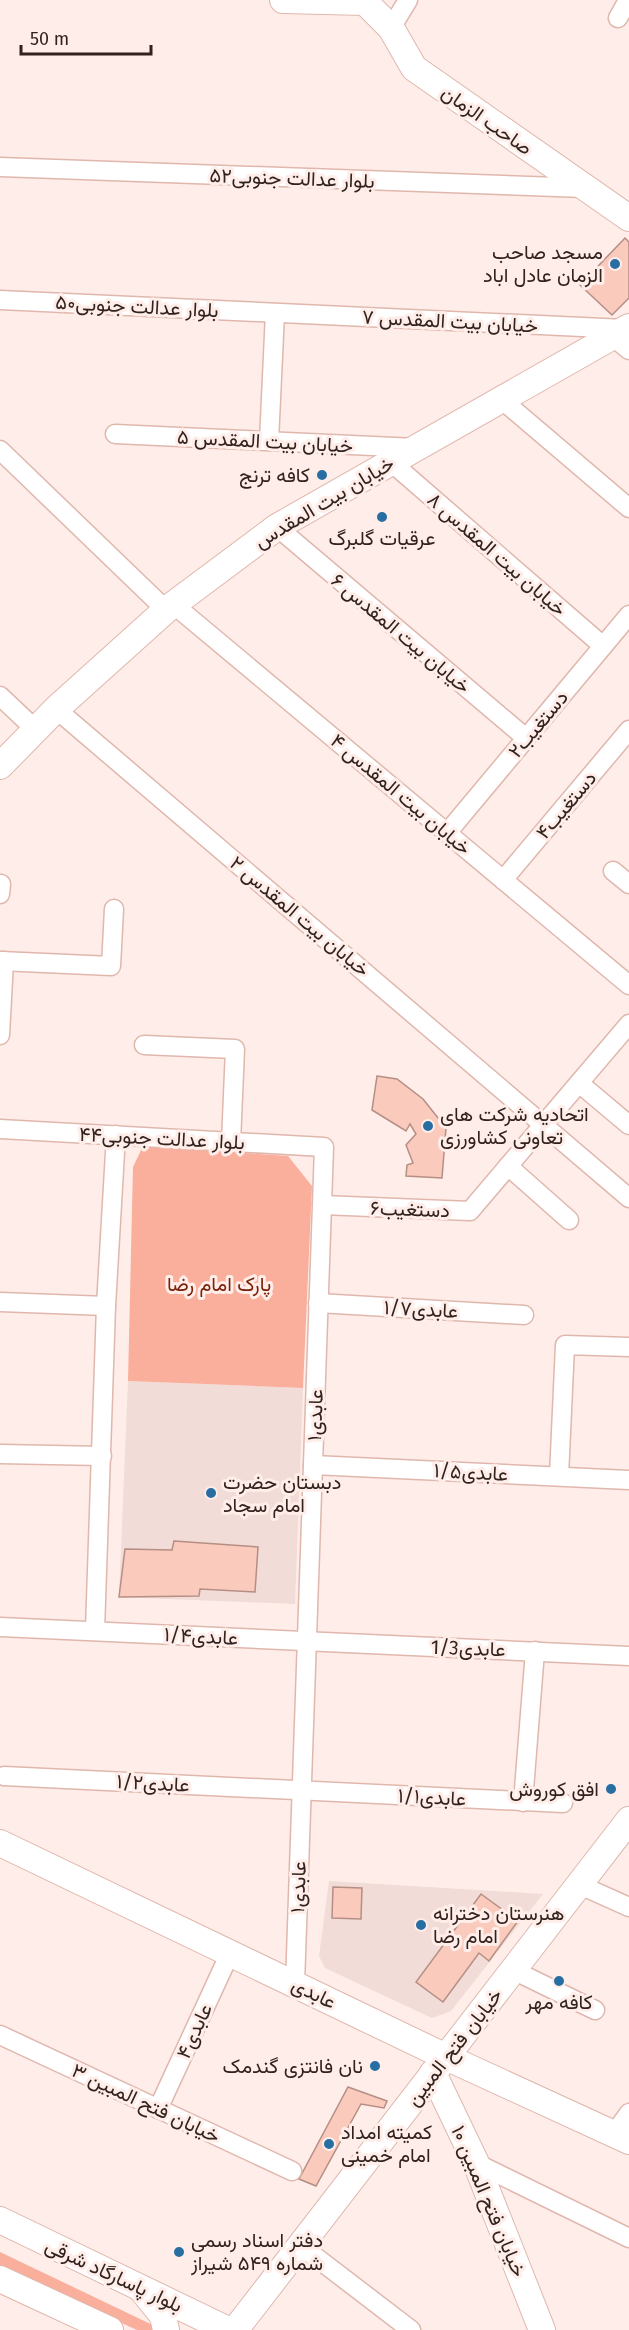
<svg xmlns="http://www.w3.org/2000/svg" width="629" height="2330" viewBox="0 0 629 2330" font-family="'Fira Sans',Vazirmatn,sans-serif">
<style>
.built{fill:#f1dcd7}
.green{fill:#f9af9c}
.building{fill:#facabd;stroke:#b58e84;stroke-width:1.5}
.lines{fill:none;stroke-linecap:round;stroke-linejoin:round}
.street-casing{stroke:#e0b7ad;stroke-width:21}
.secondary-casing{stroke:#e0b7ad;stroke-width:28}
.street{stroke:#fff;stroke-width:18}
.secondary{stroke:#fff;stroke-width:26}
.poi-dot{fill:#286ea3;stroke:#feede8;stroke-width:2}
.labels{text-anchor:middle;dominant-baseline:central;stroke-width:6;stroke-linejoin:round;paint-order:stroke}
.street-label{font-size:20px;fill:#31221e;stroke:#feede8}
.poi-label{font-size:20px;fill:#31221e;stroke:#feede8;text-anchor:start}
.park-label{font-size:20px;fill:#7a2109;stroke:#feede8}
</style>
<rect width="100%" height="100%" fill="#feede8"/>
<g class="built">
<polygon points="128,1381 303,1388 295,1604 119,1597"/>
<polygon points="329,1881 543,1894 451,2011 432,2018 325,1968 319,1956"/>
</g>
<g class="green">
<polygon points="143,1146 288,1156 312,1186 303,1388 128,1381 133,1167"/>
<polygon points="0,2252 163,2330 137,2330 33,2283 0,2271"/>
</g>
<g class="building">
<polygon points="625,238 629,242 629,298 612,315 580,285"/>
<polygon points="377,1076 397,1079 423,1099 446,1128 442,1178 406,1176 407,1165 413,1163 406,1145 416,1134 410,1124 406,1131 372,1110"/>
<polygon points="174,1541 258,1547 255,1592 200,1589 199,1596 119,1597 125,1549 172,1550"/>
<polygon points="333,1887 362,1888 361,1919 332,1918"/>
<polygon points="481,1894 518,1921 489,1961 479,1953 443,2002 416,1982"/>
<polygon points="348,2087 387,2101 384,2108 361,2104 316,2186 299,2179"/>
</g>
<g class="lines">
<defs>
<g id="street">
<polyline points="618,18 628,0"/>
<polyline points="391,28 408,0"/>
<polyline points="0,167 585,188"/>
<polyline points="0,300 625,329"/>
<polyline points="612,336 629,350"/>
<polyline points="501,399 629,508"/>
<polyline points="115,434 416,448"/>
<polyline points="269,441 275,313"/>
<polyline points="0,450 166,610"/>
<polyline points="391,462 603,646"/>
<polyline points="277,527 526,738"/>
<polyline points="173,604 629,985"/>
<polyline points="0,696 36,730"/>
<polyline points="56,709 629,1198"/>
<polyline points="447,833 629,615"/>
<polyline points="613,871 629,884"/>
<polyline points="503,880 629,730"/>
<polyline points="0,894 1,884"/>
<polyline points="0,961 111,966 114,909"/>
<polyline points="0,1035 4,961"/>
<polyline points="144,1045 235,1049 231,1142"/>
<polyline points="579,1083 629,1125"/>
<polyline points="0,1129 324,1147 295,1984"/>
<polyline points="508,1166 569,1220"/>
<polyline points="322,1205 470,1211 629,1024"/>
<polyline points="0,1302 106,1306"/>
<polyline points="318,1303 524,1315"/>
<polyline points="0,1454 102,1456"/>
<polyline points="313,1465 629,1480"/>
<polyline points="559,1476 565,1345 629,1347"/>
<polyline points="0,1627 629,1656"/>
<polyline points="95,1630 106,1306 116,1135"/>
<polyline points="4,1776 563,1803"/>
<polyline points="523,1802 535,1651"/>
<polyline points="580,1885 629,1907"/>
<polyline points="513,1970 595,2010"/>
<polyline points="0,2035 292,2171"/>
<polyline points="158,2109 230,1953"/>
<polyline points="614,2134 629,2113"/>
<polyline points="476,2163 629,2238"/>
<polyline points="300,2245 411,2330"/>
</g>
<g id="secondary">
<polyline points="283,0 365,2 391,28 414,68 629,218"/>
<polyline points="0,766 56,709 166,610 277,527 629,327"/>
<polyline points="0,1843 446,2057 629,2141"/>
<polyline points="433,2073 476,2163 542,2330"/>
<polyline points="0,2220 228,2330"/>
<polyline points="0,2279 110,2330"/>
<polyline points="142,2290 163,2316 166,2330"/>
<polyline points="235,2330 629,1820"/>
</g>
</defs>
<use href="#street" class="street-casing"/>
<use href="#secondary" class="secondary-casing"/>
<use href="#street" class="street"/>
<use href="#secondary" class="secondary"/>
</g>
<g class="poi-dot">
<circle cx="615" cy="264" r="6"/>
<circle cx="322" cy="475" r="6"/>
<circle cx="382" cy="517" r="6"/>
<circle cx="428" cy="1126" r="6"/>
<circle cx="211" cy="1493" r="6"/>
<circle cx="611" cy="1789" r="6"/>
<circle cx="421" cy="1925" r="6"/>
<circle cx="559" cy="1981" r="6"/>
<circle cx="375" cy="2066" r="6"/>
<circle cx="329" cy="2144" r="6"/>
<circle cx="179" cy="2252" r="6"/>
</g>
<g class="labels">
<g class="street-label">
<text transform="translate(487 120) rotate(35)">صاحب الزمان</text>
<text transform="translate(292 178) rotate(2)">بلوار عدالت جنوبی۵۲</text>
<text transform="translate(137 306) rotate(3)">بلوار عدالت جنوبی۵۰</text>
<text transform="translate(450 321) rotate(3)">خیابان بیت المقدس ۷</text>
<text transform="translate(265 441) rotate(3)">خیابان بیت المقدس ۵</text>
<text transform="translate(324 502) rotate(-31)">خیابان بیت المقدس</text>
<text transform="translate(497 554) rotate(41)">خیابان بیت المقدس ۸</text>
<text transform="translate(401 633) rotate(40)">خیابان بیت المقدس ۶</text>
<text transform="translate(538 724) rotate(-50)">۲دستغیب</text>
<text transform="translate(401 794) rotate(40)">خیابان بیت المقدس ۴</text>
<text transform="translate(566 805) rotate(-50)">دستغیب۴</text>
<text transform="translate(300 916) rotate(40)">خیابان بیت المقدس ۲</text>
<text transform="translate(162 1138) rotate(3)">بلوار عدالت جنوبی۴۴</text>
<text transform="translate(410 1209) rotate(2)">دستغیب۶</text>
<text transform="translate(421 1309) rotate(3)">عابدی۱/۷</text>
<text transform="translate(315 1415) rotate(-88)">۱عابدی</text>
<text transform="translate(471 1472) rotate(3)">عابدی۱/۵</text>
<text transform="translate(201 1636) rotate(3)">عابدی۱/۴</text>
<text transform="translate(468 1648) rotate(2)">عابدی1/3</text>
<text transform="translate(153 1783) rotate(3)">عابدی۱/۲</text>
<text transform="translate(432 1797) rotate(3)">عابدی۱/۱</text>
<text transform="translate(298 1887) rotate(-88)">عابدی۱</text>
<text transform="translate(314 1993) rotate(26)">عابدی</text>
<text transform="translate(194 2031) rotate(-65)">عابدی۴</text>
<text transform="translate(454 2047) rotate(-52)">خیابان فتح المبین</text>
<text transform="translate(146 2103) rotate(25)">خیابان فتح المبین ۳</text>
<text transform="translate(489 2201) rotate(67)">خیابان فتح المبین ۱۰</text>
<text transform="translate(114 2275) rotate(25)">بلوار پاسارگاد شرقی</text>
</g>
<g class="poi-label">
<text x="603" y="252" text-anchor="end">مسجد صاحب<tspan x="603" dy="23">الزمان عادل اباد</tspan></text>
<text x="310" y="475" text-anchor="end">کافه ترنج</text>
<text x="382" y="538" text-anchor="middle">عرقیات گلبرگ</text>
<text x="440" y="1114">اتحادیه شرکت های<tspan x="440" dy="23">تعاونی کشاورزی</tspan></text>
<text x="223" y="1482">دبستان حضرت<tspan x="223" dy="23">امام سجاد</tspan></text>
<text x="599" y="1789" text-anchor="end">افق کوروش</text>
<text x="433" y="1913">هنرستان دخترانه<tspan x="433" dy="23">امام رضا</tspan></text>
<text x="559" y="2002" text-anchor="middle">کافه مهر</text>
<text x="363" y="2066" text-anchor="end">نان فانتزی گندمک</text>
<text x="341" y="2132">کمیته امداد<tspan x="341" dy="23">امام خمینی</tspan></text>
<text x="191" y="2240">دفتر اسناد رسمی<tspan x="191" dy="23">شماره ۵۴۹ شیراز</tspan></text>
</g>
<g class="park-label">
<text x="219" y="1284">پارک امام رضا</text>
</g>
</g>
<path d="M21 45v9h130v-9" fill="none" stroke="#31221e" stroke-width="3"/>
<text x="30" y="45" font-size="18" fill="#31221e" stroke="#feede8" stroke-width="4.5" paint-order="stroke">50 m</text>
</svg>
